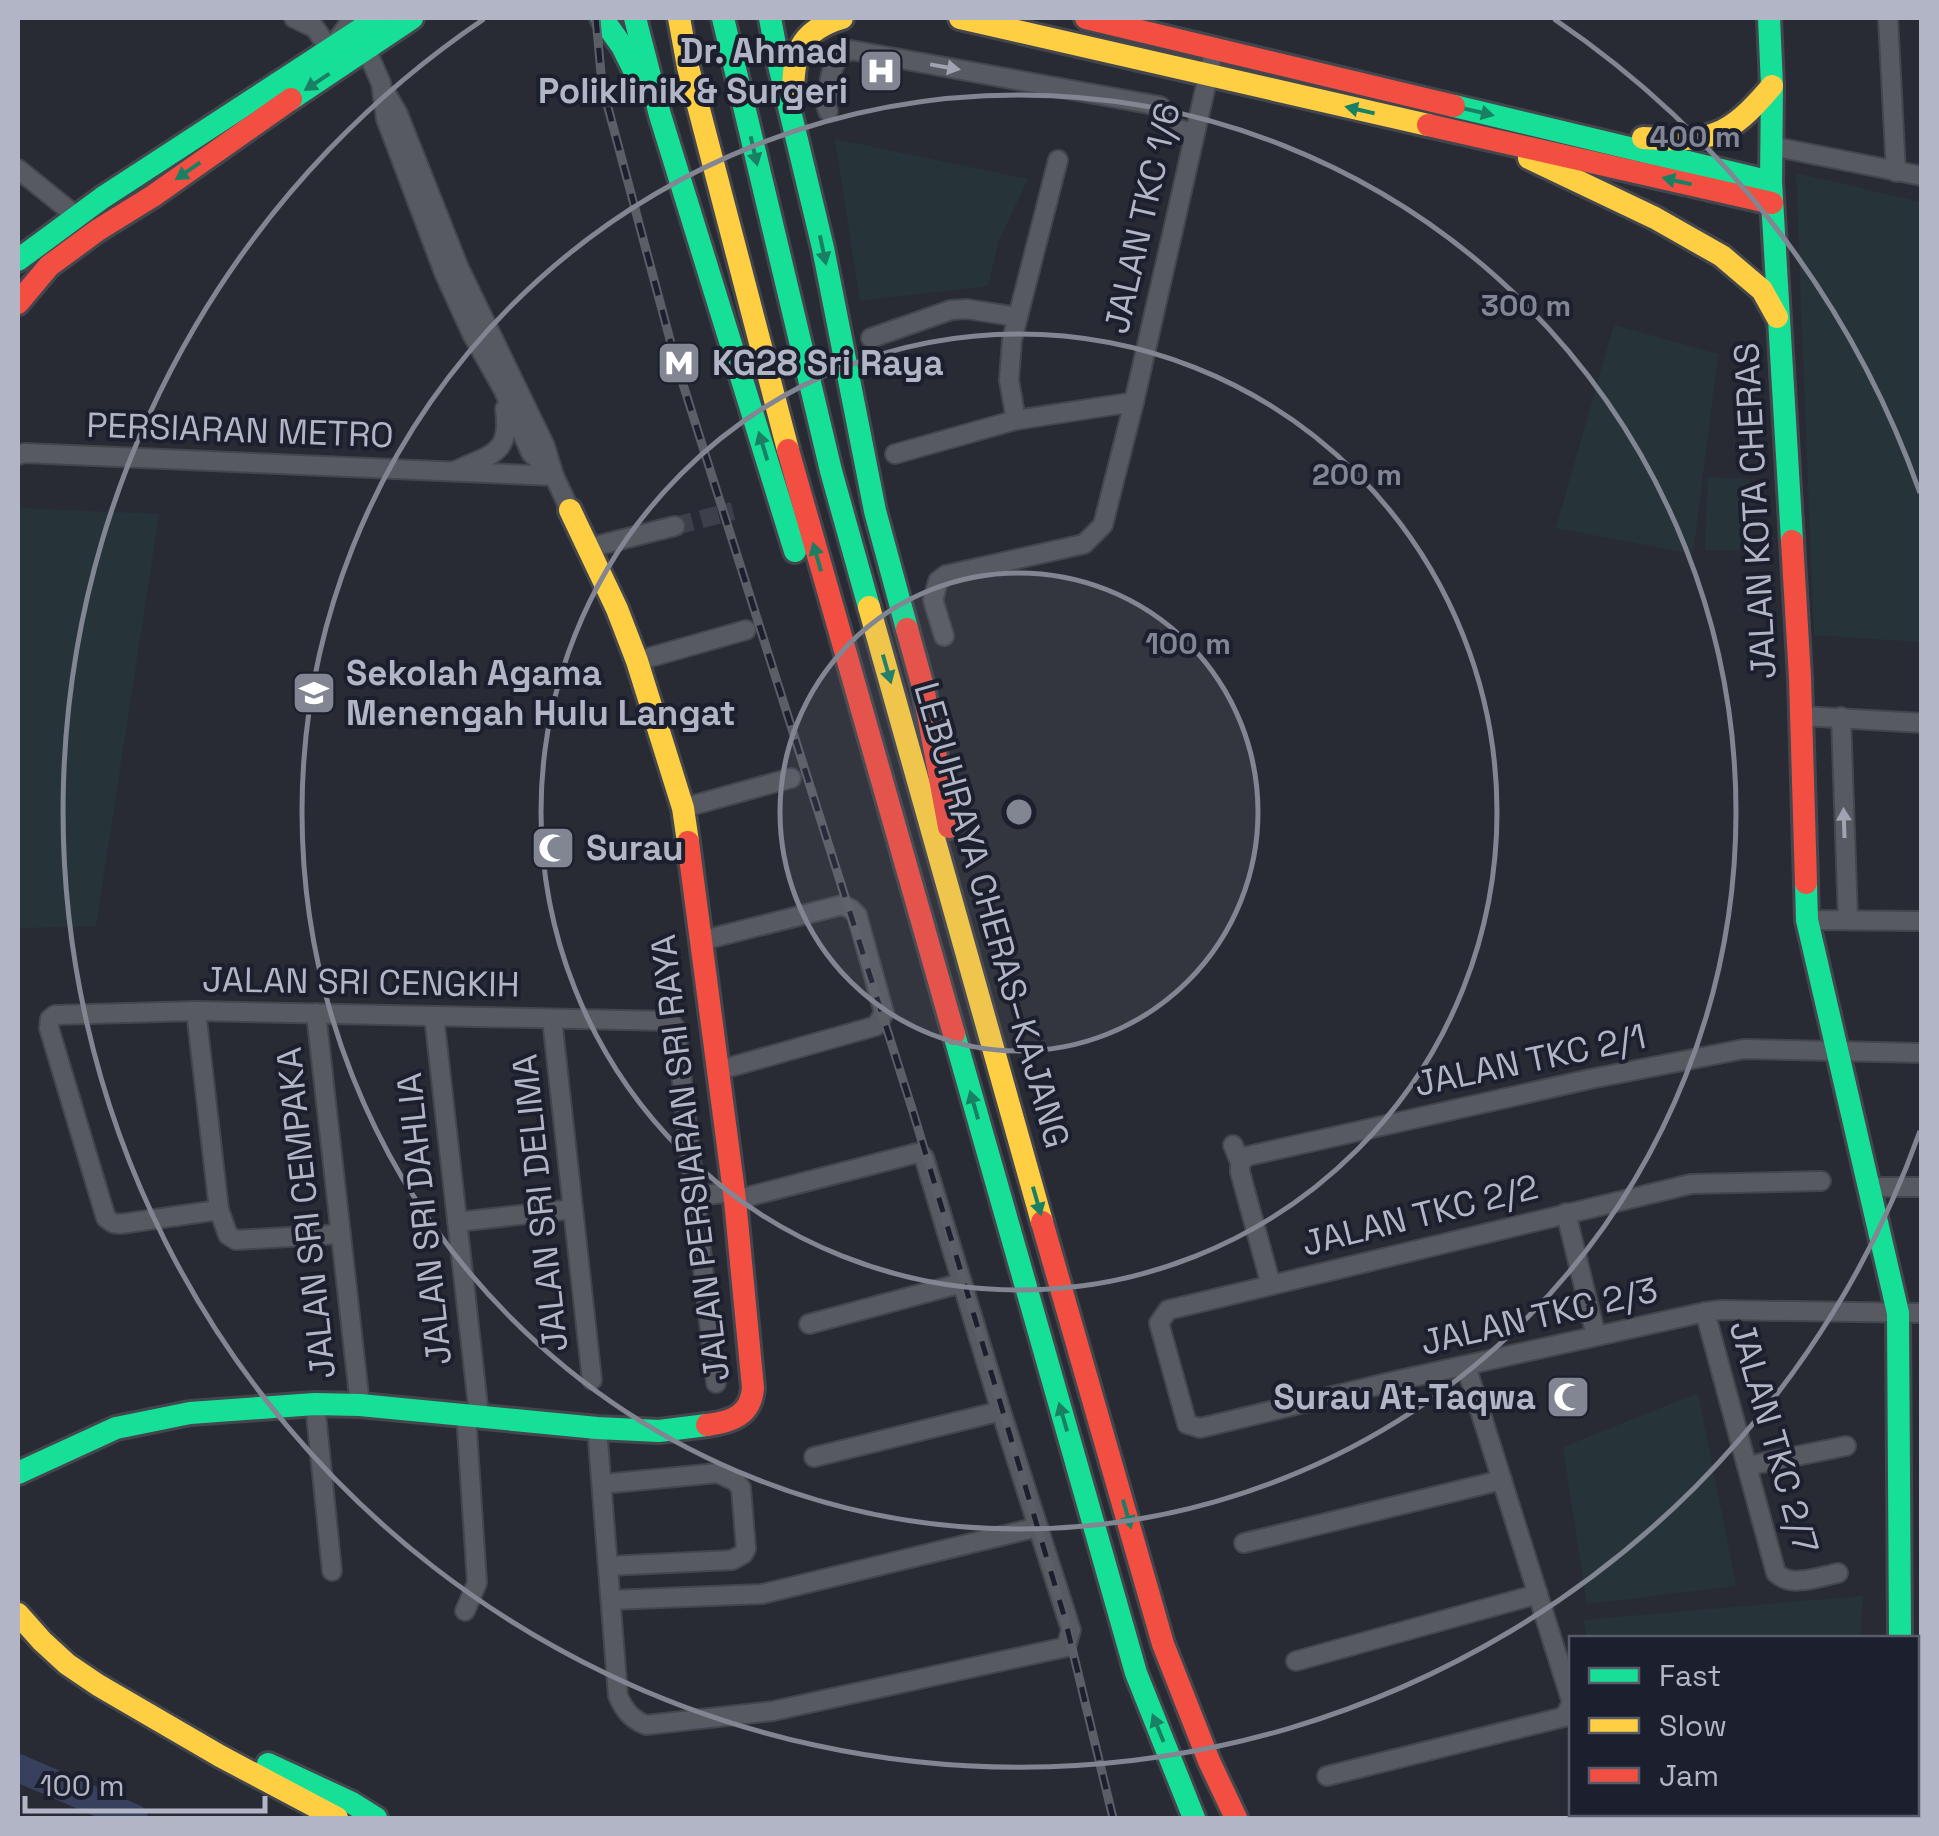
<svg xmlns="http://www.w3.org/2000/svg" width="1939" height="1836" viewBox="0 0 1939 1836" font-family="'Space Grotesk',sans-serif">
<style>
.green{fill:#26343a}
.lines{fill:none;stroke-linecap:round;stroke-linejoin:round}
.river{stroke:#37405d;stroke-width:28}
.street-tunnel{stroke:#3d404a;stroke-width:18;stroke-dasharray:18 9;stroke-linecap:butt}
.street-casing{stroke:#44464d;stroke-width:22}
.fast-casing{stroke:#44464d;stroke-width:28}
.slow-casing{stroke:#44464d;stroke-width:28}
.jam-casing{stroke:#44464d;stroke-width:28}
.street{stroke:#585a62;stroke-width:18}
.fast{stroke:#16e098;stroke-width:22}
.slow{stroke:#ffcf43;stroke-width:22}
.jam{stroke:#f24e42;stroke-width:22}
.rail-casing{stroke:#5c5e66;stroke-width:9}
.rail{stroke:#1c202e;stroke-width:5;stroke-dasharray:15;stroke-linecap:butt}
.oneway{fill:#a0a3b1}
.oneway2{fill:#198063}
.ring{fill:none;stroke:#828592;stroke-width:5}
.labels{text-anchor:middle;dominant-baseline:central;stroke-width:8;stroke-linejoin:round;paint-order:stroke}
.poi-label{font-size:35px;font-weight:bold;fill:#b2b5c5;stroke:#1c202e;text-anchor:start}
.street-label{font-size:35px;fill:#b2b5c5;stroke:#1c202e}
.centre{fill:#828592;stroke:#1c202e;stroke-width:5}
.ring-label{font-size:30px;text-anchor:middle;font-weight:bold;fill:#828592;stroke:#1c202e;stroke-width:8;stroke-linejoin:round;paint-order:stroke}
</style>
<rect width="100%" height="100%" fill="#282b34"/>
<g class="green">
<polygon points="835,139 1028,179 999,240 988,286 860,301"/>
<polygon points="1796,173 1921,202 1921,642 1814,635"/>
<polygon points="1614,325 1718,354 1693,554 1556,528"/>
<polygon points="1708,477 1750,479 1746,551 1705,550"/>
<polygon points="18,508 159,514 96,926 18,928"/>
<polygon points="1698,1393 1736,1586 1587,1604 1563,1447"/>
<polygon points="1863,1596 1860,1638 1587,1638 1583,1620"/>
<polygon points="1622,1814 1781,1814 1783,1818 1623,1818"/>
</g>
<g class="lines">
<polyline class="river" points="18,1768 134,1818"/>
<polyline class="street-tunnel" points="675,526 733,511"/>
<defs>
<g id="street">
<polyline points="294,18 315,28 330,50 353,18"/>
<polyline points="1888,18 1896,172"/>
<polyline points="366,49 381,83 386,119 445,275 472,334 503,389 531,453 554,476"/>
<polyline points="387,95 398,114 459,268 545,446 554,476 570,510"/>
<path d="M828,111L826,105C830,84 828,58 851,50L1160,106L1169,116L1168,127L1195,133"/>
<polyline points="1771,146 1922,176"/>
<polyline points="18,169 75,215"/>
<polyline points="871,338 951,310 967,309 1018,317"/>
<polyline points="1016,420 1009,380 1012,340 1058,160"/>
<polyline points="895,454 1016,420 1134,402"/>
<polyline points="18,455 25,453 554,476"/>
<path d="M457,470C492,454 511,454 505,409"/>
<polyline points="588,548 675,526"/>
<polyline points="944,636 933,600 938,581 946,575 1084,544 1103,525 1134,402 1211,63"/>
<polyline points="637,661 746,630"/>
<polyline points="1802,716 1922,723"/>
<polyline points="1841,717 1848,920"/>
<polyline points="683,808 791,778"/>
<polyline points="1807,920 1922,921"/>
<polyline points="700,941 842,905 851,909 857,915 884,1013 876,1026 716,1071"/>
<polyline points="196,1011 219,1210 228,1235 236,1240 341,1234"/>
<polyline points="316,1013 360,1405"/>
<polyline points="434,1016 479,1415"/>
<polyline points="552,1019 592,1380"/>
<polyline points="1233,1145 1240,1162 1240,1172 1271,1285"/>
<polyline points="1240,1162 1248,1156 1590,1079 1744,1049 1922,1053"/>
<polyline points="1821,1181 1691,1184 1168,1310 1159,1323 1187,1424 1200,1428 1395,1381 1705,1312 1721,1310 1922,1313"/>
<polyline points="1868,1187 1922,1187"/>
<polyline points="695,1196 734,1192"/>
<polyline points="219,1210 120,1224 113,1223 106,1218 49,1028 50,1019 55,1015 196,1011 670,1021 676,1029 716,1383"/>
<polyline points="1566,1213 1596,1336"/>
<polyline points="457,1222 573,1209"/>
<path d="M1705,1312L1776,1573C1791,1588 1818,1577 1838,1573"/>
<polyline points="809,1324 962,1283"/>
<polyline points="1466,1366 1572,1703"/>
<polyline points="315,1404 332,1571"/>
<path d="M597,1428L618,1696C624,1710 631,1719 646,1725L773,1711L1066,1647L1071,1630L1001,1411L924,1157L917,1153L735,1200"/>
<polyline points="814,1457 1001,1411"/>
<polyline points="1747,1466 1846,1446"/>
<polyline points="602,1484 718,1473 735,1481 741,1488 746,1549 743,1554 732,1560 608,1566"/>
<polyline points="1244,1543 1502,1480"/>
<polyline points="611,1600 762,1594 1038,1527"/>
<polyline points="465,1611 477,1583 466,1414"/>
<polyline points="1296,1661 1538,1594"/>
<polyline points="1327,1776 1564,1717 1572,1703"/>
</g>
<g id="fast">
<polyline points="602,18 622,46 638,78"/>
<polyline points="635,18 660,115 795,551"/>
<polyline points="723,18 831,471 869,607"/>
<polyline points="770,18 778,61 823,248 875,511 907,629"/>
<polyline points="1769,18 1772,86 1771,182 1792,541"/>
<polyline points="291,99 412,18"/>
<polyline points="1454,106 1771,182"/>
<polyline points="18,260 102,198 378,18"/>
<polyline points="1806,883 1807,920 1898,1313 1900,1638"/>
<polyline points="954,1034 1136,1673 1194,1818"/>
<polyline points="18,1473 116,1428 190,1413 315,1404 360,1405 597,1428 659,1431 707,1425"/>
<polyline points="268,1764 352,1803 376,1818"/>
</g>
<g id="slow">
<polyline points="679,18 688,67 788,450"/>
<polyline points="960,18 1428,125"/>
<path d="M793,97C793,55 798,31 842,18"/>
<path d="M1643,138C1711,142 1727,139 1772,86"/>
<polyline points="1529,158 1655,218 1722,256 1762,290 1777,317"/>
<polyline points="570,510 617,609 637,661 683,808 688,842"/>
<polyline points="869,607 1042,1222"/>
<polyline points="18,1614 42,1641 67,1664 98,1685 220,1756 337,1818"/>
</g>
<g id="jam">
<polyline points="1086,18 1454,106"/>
<polyline points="1428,125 1772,203"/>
<polyline points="18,303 49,266 98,230 153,196 291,99"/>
<polyline points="788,450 954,1034"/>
<polyline points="1792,541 1800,678 1806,883"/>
<polyline points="907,629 923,687 949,827"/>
<path d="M688,842L735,1200L753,1388C751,1415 732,1422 707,1425"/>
<polyline points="1042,1222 1163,1644 1209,1761 1236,1818"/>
<polyline points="1898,1814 1898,1818"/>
</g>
</defs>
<use href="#street" class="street-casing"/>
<use href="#fast" class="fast-casing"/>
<use href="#slow" class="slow-casing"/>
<use href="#jam" class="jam-casing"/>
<use href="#street" class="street"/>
<use href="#fast" class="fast"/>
<use href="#slow" class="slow"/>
<use href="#jam" class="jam"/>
<defs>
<polyline id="rail" points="596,18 602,85 676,362 914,1115 1065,1619 1113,1818"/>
</defs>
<use href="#rail" class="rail-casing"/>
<use href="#rail" class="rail"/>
</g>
<defs><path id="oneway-solid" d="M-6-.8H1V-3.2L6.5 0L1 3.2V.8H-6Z" transform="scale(2.5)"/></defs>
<g class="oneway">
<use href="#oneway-solid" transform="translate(945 67) rotate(10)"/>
<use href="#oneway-solid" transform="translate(1844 823) rotate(-92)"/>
</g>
<g class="oneway2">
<use href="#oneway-solid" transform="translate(317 82) rotate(146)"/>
<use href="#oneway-solid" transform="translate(1360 110) rotate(-167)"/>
<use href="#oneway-solid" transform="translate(1479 112) rotate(13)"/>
<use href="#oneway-solid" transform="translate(754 151) rotate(77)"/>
<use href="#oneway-solid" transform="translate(188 171) rotate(145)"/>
<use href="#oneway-solid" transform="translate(1677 181) rotate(-167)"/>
<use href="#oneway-solid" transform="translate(823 250) rotate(78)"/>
<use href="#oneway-solid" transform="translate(763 446) rotate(-107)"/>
<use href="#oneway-solid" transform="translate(817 557) rotate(-106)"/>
<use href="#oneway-solid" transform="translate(887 669) rotate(74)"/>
<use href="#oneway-solid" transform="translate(974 1105) rotate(-106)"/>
<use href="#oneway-solid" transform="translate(1037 1201) rotate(74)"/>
<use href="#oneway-solid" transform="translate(1063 1417) rotate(-106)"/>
<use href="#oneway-solid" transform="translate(1127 1514) rotate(74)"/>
<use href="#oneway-solid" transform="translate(1158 1728) rotate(-112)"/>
</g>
<circle cx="1019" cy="812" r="239" fill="#828592" fill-opacity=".12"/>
<g class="ring">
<circle cx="1019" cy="812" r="239"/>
<circle cx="1019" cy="812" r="478"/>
<circle cx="1019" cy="812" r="717"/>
<path d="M1920 1131A956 956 0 1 1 484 19M1554 19A956 956 0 0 1 1920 493"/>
</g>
<defs>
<symbol id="hospital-square" viewBox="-11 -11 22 22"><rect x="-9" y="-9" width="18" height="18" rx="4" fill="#828592" stroke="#1c202e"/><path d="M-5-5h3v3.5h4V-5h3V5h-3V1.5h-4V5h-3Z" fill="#fff"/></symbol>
<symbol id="metro-square" viewBox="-11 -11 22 22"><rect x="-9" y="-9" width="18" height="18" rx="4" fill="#828592" stroke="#1c202e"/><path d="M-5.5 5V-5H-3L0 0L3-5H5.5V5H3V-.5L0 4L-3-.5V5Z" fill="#fff"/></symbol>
<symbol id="school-square" viewBox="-11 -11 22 22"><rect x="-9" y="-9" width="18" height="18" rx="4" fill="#828592" stroke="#1c202e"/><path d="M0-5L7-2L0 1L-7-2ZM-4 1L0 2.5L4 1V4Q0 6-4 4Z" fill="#fff"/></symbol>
<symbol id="mosque-square" viewBox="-11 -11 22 22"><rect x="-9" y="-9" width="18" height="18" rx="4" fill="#828592" stroke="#1c202e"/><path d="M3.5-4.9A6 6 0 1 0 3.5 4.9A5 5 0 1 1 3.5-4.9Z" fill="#fff"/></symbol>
</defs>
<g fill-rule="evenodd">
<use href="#hospital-square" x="856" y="46" width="50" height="50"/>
<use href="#metro-square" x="654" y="338" width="50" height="50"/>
<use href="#school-square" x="289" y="668" width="50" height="50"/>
<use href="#mosque-square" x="528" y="823" width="50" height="50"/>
<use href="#mosque-square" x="1543" y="1372" width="50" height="50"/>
</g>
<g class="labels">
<g class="poi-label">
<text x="848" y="51" text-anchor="end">Dr. Ahmad<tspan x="848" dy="40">Poliklinik &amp; Surgeri</tspan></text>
<text x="712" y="363">KG28 Sri Raya</text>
<text x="346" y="673">Sekolah Agama<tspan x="346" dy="40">Menengah Hulu Langat</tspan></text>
<text x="586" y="848">Surau</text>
<text x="1536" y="1397" text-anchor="end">Surau At-Taqwa</text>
</g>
<g class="street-label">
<text transform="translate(1142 218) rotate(-77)">JALAN TKC 1/6</text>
<text transform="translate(240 430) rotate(2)">PERSIARAN METRO</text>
<text transform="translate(1755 511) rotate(-93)">JALAN KOTA CHERAS</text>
<text transform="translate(992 915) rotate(74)">LEBUHRAYA CHERAS–KAJANG</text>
<text transform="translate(361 982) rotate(1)">JALAN SRI CENGKIH</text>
<text transform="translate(1530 1060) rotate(-12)">JALAN TKC 2/1</text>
<text transform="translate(690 1158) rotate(-97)">JALAN PERSIARAN SRI RAYA</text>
<text transform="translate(540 1203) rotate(-96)">JALAN SRI DELIMA</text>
<text transform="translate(306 1213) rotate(-96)">JALAN SRI CEMPAKA</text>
<text transform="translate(1420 1215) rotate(-14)">JALAN TKC 2/2</text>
<text transform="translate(424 1219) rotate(-96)">JALAN SRI DAHLIA</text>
<text transform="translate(1539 1316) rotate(-13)">JALAN TKC 2/3</text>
<text transform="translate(1774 1437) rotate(74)">JALAN TKC 2/7</text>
</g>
</g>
<circle cx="1019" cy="812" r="15" class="centre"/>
<g class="ring-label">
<text x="1695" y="147">400 m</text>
<text x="1526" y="316">300 m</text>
<text x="1357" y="485">200 m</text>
<text x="1188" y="654">100 m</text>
</g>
<rect width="1939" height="1836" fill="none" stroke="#b2b5c5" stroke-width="40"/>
<rect x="1569" y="1636" width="350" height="180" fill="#1c202e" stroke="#585c6a" stroke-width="2.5"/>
<rect x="1589" y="1668" width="50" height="15" fill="#16e098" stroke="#585c6a" stroke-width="2.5"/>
<text x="1659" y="1686" font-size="30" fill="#b2b5c5">Fast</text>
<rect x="1589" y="1718" width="50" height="15" fill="#ffcf43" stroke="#585c6a" stroke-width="2.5"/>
<text x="1659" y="1736" font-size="30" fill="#b2b5c5">Slow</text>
<rect x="1589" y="1768" width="50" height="15" fill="#f24e42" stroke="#585c6a" stroke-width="2.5"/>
<text x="1659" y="1786" font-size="30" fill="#b2b5c5">Jam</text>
<path d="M25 1796v15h240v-15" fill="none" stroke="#b2b5c5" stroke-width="5"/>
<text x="40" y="1796" font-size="30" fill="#b2b5c5" stroke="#1c202e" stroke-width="8" paint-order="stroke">100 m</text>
</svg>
